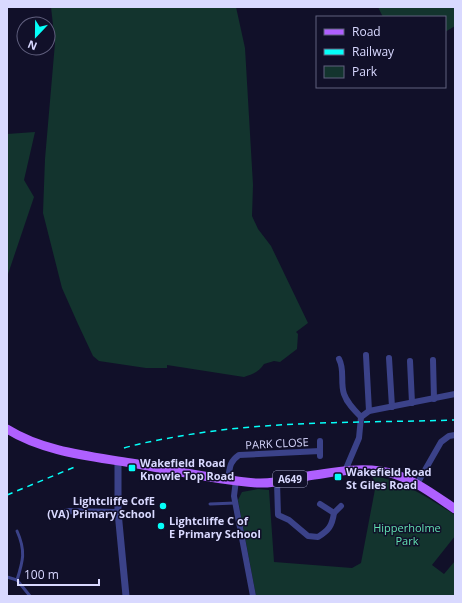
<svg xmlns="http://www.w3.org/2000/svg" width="462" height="603" viewBox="0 0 462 603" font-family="'Open Sans',sans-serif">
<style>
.green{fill:#13342e}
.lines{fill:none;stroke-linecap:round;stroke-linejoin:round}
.service{stroke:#3b4289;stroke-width:3}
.minor{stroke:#3b4289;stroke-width:6}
.tertiary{stroke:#3b4289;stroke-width:7}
.primary{stroke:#af60ff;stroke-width:9}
.rail{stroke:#05fff9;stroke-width:1.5;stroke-dasharray:6 5;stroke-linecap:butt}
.poi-dot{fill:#05fff9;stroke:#111029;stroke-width:1.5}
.labels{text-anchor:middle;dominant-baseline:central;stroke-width:3;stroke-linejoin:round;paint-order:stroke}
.shield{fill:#111029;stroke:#9d9dbf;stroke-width:1}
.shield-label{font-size:10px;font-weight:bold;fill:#d9d9ff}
.street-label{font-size:11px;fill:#d9d9ff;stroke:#111029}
.poi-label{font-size:11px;font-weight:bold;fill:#d9d9ff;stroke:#111029;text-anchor:start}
.park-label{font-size:11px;fill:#62e2b2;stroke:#111029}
</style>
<rect width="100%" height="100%" fill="#111029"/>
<g class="green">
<path d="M51,7H236L245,48L253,185L252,216L258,229L271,246L308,323L296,332L298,334L297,349L280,362L274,361L264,364C259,372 253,374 244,377L167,365V368H146L99,361L93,356L78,324L62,288L43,213L45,159L55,43Z"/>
<polygon points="378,7 455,7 455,26 445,32 445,17 383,17"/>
<polygon points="35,132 24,180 34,197 7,277 7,134"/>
<path d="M371,475C403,481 427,497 455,515V536L432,565L444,574L455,561V596H256L238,500L242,492L258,489L269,490L274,562L352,568L361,563L376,484Z"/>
</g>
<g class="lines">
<g class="service">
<polyline points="210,504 235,503"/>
<polyline points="118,514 140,517"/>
<path d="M17,531C26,551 23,561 17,580L30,596"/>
<polyline points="7,577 17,580"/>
</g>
<g class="minor">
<polyline points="366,355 369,411"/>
<polyline points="389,358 392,407"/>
<path d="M339,359C345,370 340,382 344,394C347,403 354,410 361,417"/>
<polyline points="433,360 434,399"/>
<polyline points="410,361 412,403"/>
<polyline points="320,451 320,441"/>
<polyline points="345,471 359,438 361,417 369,411 455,394"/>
<path d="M228,479C230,468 229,462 239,455L320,451V456"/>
<polyline points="236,480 234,496 253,596"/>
<path d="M277,482L278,515L289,520L308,536L318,537C329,530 332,526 334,513L341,506"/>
<polyline points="417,484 441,442 449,436 455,435"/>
<polyline points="320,504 334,513"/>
<polyline points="56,516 68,511 118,512"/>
</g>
<polyline class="tertiary" points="118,461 118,512 126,596"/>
<path class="primary" d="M7,429C44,452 90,456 131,463C172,470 216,480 257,483C274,484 291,479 308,476C331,473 356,467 380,471C407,474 433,494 455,509"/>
<g class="rail">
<path d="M124,448C141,443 158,440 175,437C267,420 362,423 455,420"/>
<polyline points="7,495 77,466"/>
</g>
</g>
<g class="poi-dot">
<rect x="128" y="464" width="8" height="8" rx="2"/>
<rect x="334" y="473" width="8" height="8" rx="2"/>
<circle cx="163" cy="506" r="4"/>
<circle cx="161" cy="526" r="4"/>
</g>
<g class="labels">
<rect class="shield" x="273" y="471" width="34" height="16" rx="3"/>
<g class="shield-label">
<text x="290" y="479">A649</text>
</g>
<g class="street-label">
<text transform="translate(277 443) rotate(-3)">PARK CLOSE</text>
</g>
<g class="poi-label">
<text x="140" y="462">Wakefield Road<tspan x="140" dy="13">Knowle Top Road</tspan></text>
<text x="346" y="471">Wakefield Road<tspan x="346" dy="13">St Giles Road</tspan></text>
<text x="155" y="500" text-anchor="end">Lightcliffe CofE<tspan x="155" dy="13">(VA) Primary School</tspan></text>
<text x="169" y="520">Lightcliffe C of<tspan x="169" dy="13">E Primary School</tspan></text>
</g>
<g class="park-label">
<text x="407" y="527">Hipperholme<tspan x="407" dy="13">Park</tspan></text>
</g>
</g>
<rect width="462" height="603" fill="none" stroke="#d9d9ff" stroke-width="16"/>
<rect x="316" y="16" width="130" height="72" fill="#111029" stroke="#61607f"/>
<rect x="324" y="29" width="20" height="6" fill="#af60ff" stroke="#61607f"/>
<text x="352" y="36" font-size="12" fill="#d9d9ff">Road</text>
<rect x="324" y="49" width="20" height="6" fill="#05fff9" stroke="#61607f"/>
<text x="352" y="56" font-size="12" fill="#d9d9ff">Railway</text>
<rect x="324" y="66" width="20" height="12" fill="#13342e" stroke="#61607f"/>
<text x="352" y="76" font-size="12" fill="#d9d9ff">Park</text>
<g transform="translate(36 36) rotate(202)"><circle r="19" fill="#111029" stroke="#61607f"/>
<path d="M0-3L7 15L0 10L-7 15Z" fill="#05fff9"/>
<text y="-6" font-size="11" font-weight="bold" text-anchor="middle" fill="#d9d9ff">N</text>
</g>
<path d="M18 579v6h81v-6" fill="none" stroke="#d9d9ff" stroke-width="2"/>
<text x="24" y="579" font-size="12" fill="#d9d9ff" stroke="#111029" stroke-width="3" paint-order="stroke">100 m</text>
</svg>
